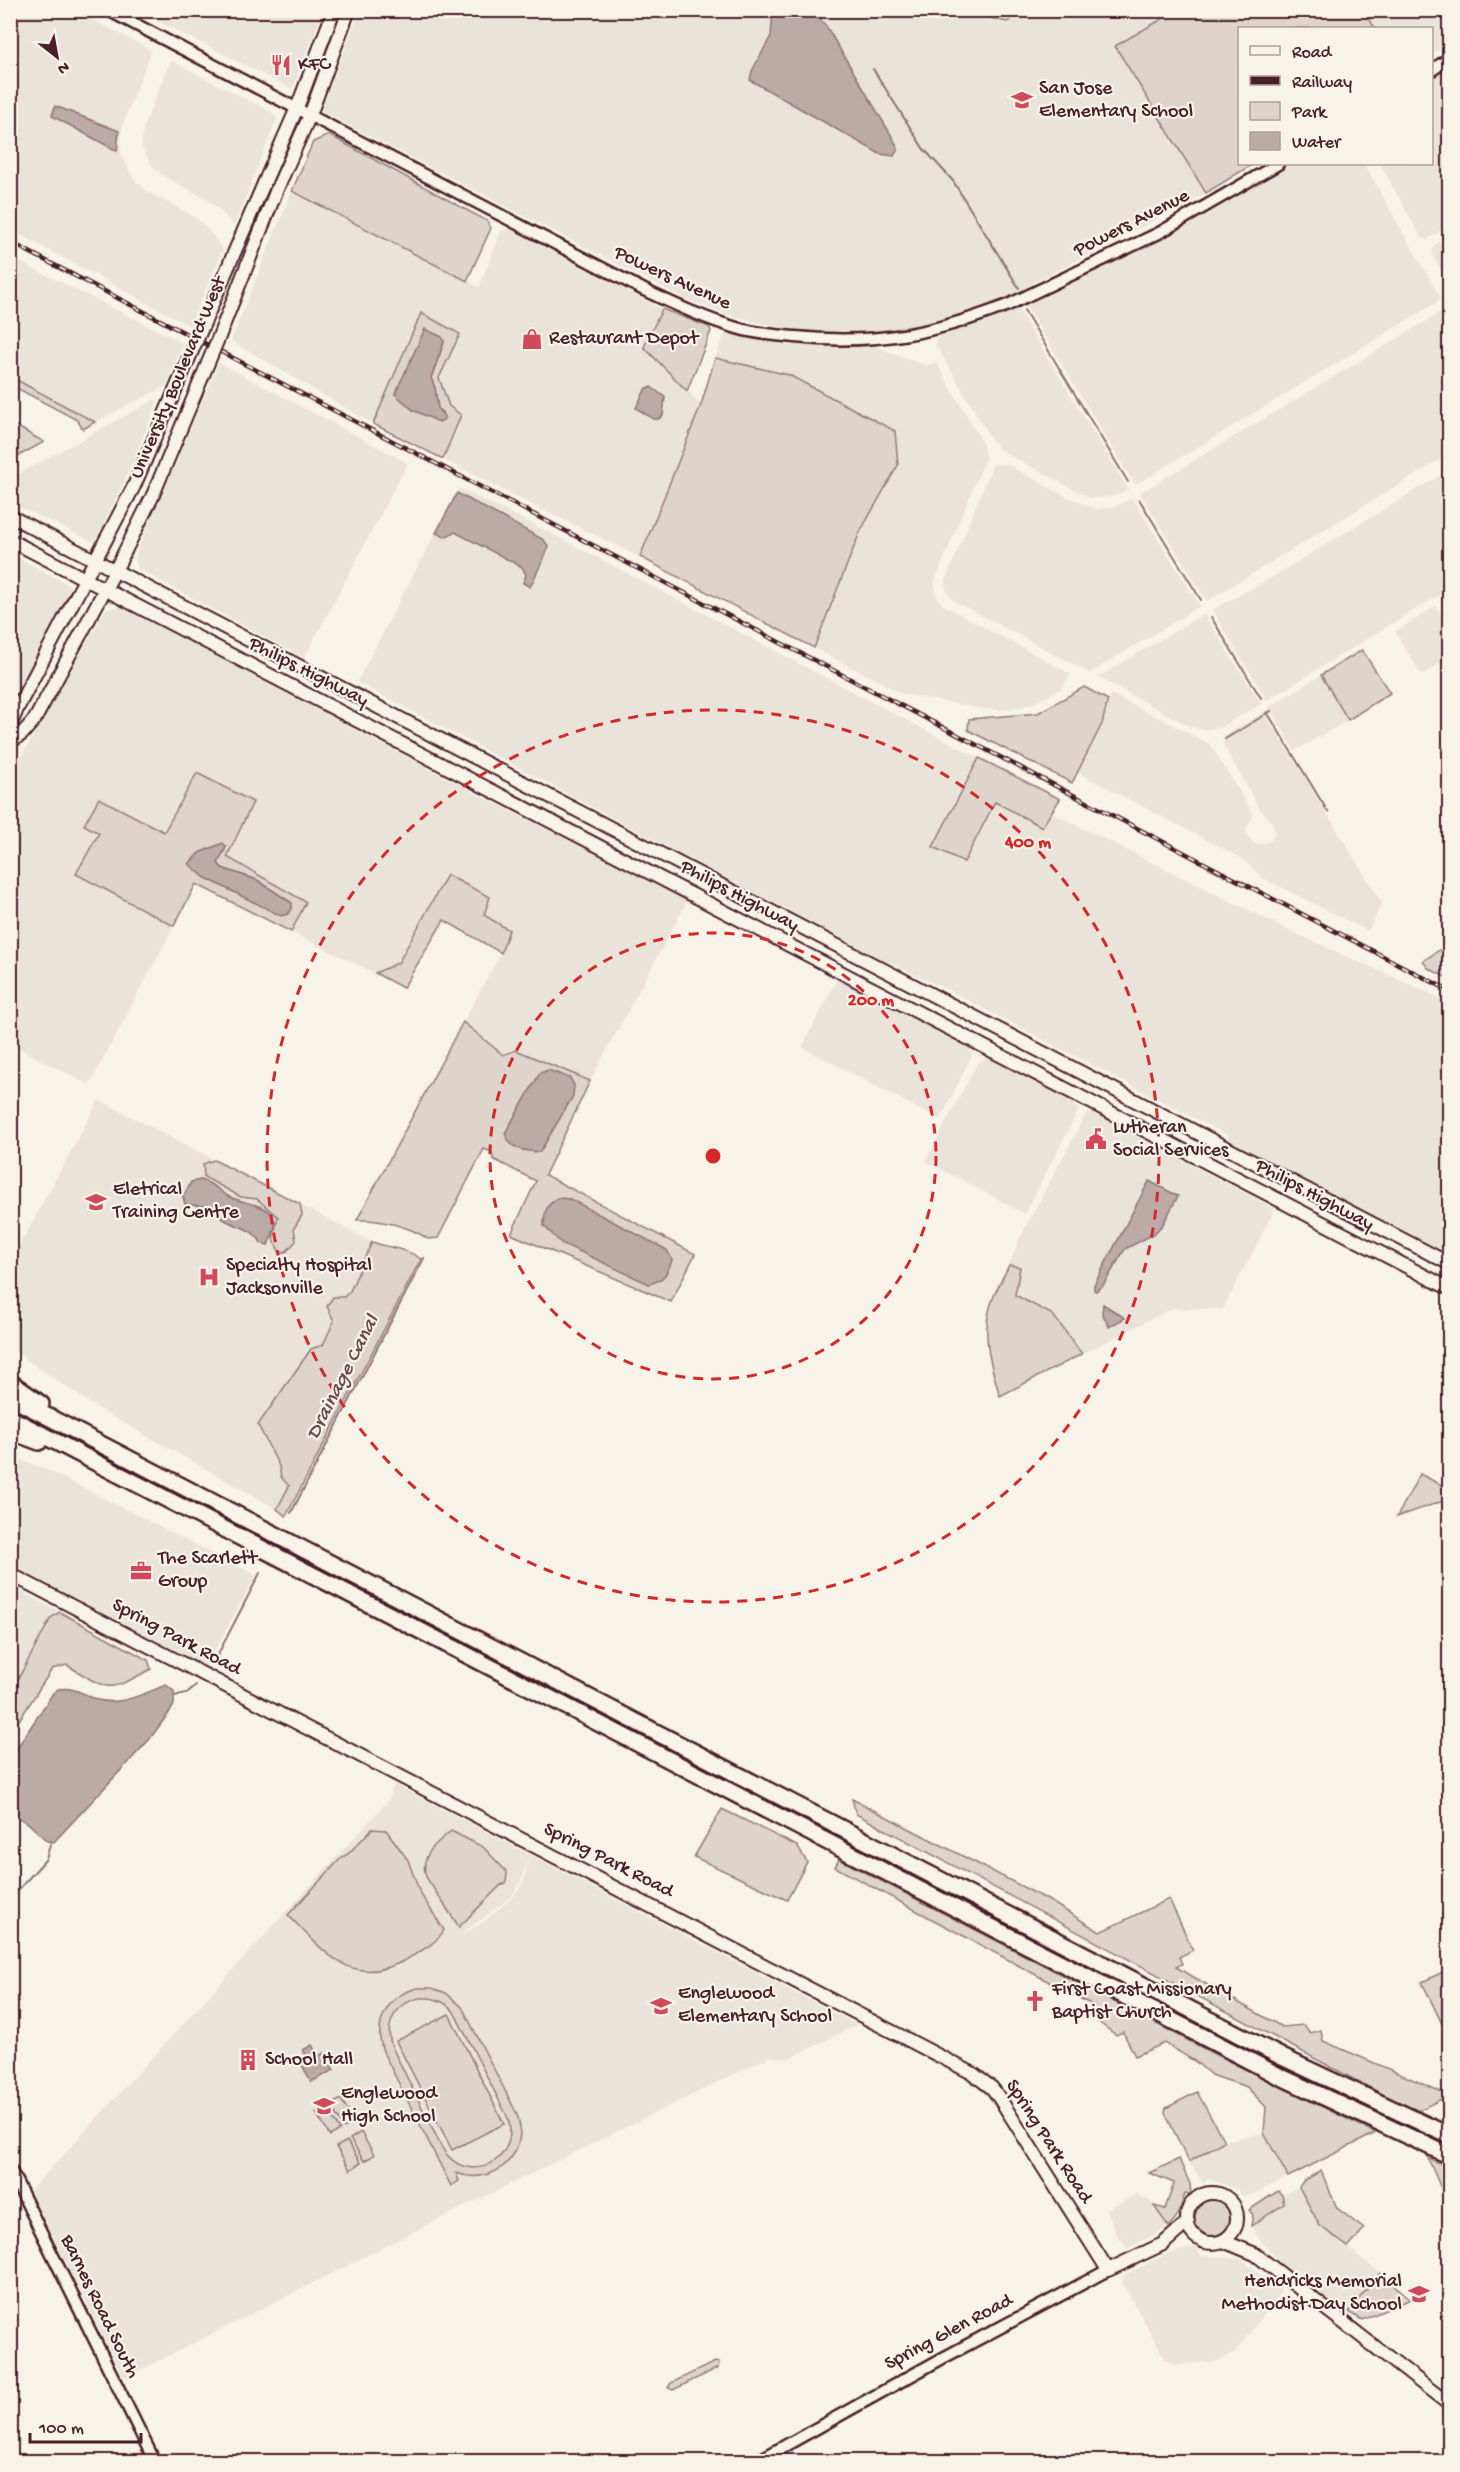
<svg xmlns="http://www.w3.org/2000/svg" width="1460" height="2472" viewBox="0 0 1460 2472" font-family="'Gochi Hand',sans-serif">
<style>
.built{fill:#eae3da;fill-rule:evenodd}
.green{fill:#ded4cc;stroke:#947a7c;stroke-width:1.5;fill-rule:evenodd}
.water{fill:#bcaaa7;stroke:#8e7275;stroke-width:1.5}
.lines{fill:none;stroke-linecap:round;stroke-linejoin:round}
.stream{stroke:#8e7275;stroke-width:2}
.minor-casing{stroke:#4a1f2b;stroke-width:15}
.major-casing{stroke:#4a1f2b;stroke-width:16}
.highway-casing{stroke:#4a1f2b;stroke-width:20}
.minor{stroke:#f7f3e8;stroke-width:10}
.major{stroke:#f7f3e8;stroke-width:12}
.highway{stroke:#f7f3e8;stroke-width:15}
.rail-casing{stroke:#4a1f2b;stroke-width:4.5}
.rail{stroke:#f7f3e8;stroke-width:2;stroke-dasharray:7;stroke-linecap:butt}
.major-bridge-casing{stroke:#4a1f2b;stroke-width:16;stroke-linecap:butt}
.major-bridge{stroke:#f7f3e8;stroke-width:12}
.ring{fill:none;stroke:#d62828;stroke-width:3;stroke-dasharray:10 8}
.labels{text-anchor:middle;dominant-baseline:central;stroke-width:4.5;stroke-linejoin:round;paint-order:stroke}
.poi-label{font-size:20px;fill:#4a1f2b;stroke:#f7f3e8;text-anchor:start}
.street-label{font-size:20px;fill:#4a1f2b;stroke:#f7f3e8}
.water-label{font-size:21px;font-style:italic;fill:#6c4950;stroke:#f7f3e8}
.centre{fill:#d62828;stroke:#f7f3e8;stroke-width:3}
.ring-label{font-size:18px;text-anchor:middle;font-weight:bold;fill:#d62828;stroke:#f7f3e8;stroke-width:4.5;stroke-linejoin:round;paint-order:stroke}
</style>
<rect width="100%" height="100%" fill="#f7f3e8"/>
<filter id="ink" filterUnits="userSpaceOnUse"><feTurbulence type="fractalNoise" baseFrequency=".0167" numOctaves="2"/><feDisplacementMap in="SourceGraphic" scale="12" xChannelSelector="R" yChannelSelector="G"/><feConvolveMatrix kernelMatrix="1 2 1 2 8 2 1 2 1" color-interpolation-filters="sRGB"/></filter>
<g filter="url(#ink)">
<g class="built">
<path d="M10,11H75L149,49L151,52L123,123L120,144L122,158L135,181L148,192L193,216L208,229L223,250L190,326L11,230ZM55,106L119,131L52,116Z"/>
<polygon points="138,11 324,11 292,89"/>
<polygon points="360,11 1176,11 1115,47 1206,193 976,313 929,327 861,336 787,330 726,314 683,298 323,112 322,108"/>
<polygon points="1364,11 1449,11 1449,43 1432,54 1432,28 1375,28"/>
<polygon points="172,61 273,113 277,118 234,226 222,212 207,199 162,175 152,166 142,147 143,128 169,64"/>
<polygon points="1449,61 1449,226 1427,239 1421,237 1380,164 1432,164 1432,73"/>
<polygon points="1287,164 1364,164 1440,297 1436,303 1135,485 1024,302 1175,230"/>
<polygon points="292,191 479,287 502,230 510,229 662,309 644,347 701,405 640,557 516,497 443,459 461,415 449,406 439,378 459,334 421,313 373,424 231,341"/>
<polygon points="1449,236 1449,284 1432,254 1434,245"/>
<polygon points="10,257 183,343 166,386 95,422 11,377"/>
<polygon points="1016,306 1128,489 1119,494 1105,498 1090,498 1000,450 991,439 936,345 936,340 941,333"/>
<polygon points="1445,310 1450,316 1449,454 1207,601 1140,493"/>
<polygon points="729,333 872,345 927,366 936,362 983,444 985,459 934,583 938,599 943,605 1071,674 1061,689 1029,705 1001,710 977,708 903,694 814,648 860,532 898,465 789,376 715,358 725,334"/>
<polygon points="219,363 408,463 304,658 138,569 135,556"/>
<polygon points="156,399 157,402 131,467 98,536 92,541 11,503 11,478"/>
<polygon points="993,464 1006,464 1067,497 1097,509 1114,507 1132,498 1200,606 1090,673 954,601 946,591 945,582"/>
<polygon points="1449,470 1449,589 1267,700 1212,610 1264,582"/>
<polygon points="459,488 560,538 979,758 933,847 964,861 996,802 1042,827 1052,813 1301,936 1449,1002 1449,1254 1231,1142 1227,1135 952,992 876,956 707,868 357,682"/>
<polygon points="11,554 69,585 72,591 11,707"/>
<polygon points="120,606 485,798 688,900 590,1081 516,1050 503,1055 463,1022 501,953 509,930 484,915 490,897 447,876 398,963 375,973 291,932 306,902 226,857 253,802 234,793 164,832 99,798 85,825 99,833 161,918 174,926 89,1085 11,1044 11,775 106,609"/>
<polygon points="1436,606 1449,628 1449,657 1422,675 1395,632"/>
<polygon points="1204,614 1261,704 1221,727 1204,730 1191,727 1098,677"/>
<polygon points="1321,675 1348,720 1295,751 1269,707"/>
<polygon points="1111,694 1210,744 1253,814 1252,819 1246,829 1248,837 1255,844 1263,844 1271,840 1275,833 1273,824 1259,808 1223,744 1224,736 1264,712 1382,903 1368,931 1263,878 1241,858 1077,772 1102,724"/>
<polygon points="838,978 969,1046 972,1055 940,1120 802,1047"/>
<polygon points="990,1057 1072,1100 1078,1111 1025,1214 926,1161 978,1062"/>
<polygon points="99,1100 372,1242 350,1291 344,1297 323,1345 258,1425 279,1466 281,1477 289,1486 277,1509 99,1409 11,1349 11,1261"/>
<polygon points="1090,1112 1275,1209 1223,1309 1173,1308 1082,1354 1054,1316 1015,1295 1020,1267 1009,1265 1020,1238 1086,1114"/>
<polygon points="10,1455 45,1469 256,1575 206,1666 11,1565"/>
<polygon points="11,1586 60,1612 51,1618 11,1691"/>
<path d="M394,1784L857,2025L788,2059L771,2056L435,2221L127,2377L123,2376L30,2191L389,1800ZM530,1855L524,1880L515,1895L485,1921L459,1936L512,1896L521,1880Z"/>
<polygon points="1264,2133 1288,2177 1253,2194 1242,2196 1238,2190 1209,2179 1203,2183 1189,2162 1224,2141"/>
<polygon points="1299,2187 1320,2226 1380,2273 1346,2315 1284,2267 1260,2240 1251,2226 1284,2205 1282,2195"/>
<polygon points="1138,2194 1140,2197 1150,2201 1169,2227 1126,2249 1122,2239 1119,2240 1106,2209"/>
<polygon points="1199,2246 1197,2249 1201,2255 1241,2259 1282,2291 1235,2352 1219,2361 1174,2365 1165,2359 1123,2284 1122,2276 1169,2253"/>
</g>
<g class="green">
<polygon points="962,11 1014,10 1014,17 1007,22"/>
<polygon points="1176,11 1364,11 1375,28 1240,28 1240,164 1253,164 1206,193 1115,46"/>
<polygon points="329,135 487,221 491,228 467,281 292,191 313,142"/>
<polygon points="662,309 709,327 711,331 687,391 644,347"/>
<path d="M421,313L460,334L439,378L449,406L461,415L443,459L373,424ZM444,342L431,378L435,388L438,409L443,413L395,394Z"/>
<polygon points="715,358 789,375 895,431 898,465 860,532 814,648 640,557 701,405"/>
<polygon points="10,377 11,377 95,422 83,429 77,420 11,385"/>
<polygon points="10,422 14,425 44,442 11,460"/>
<polygon points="1362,650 1390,693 1348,720 1321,675"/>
<polygon points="1084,687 1108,700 1102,724 1072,783 968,730 969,719 1038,713"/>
<polygon points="979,758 1060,799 1042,827 995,802 964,862 933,847"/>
<path d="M197,773L253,802L227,857L306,902L291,932L196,884L174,926L76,874L99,833L84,825L99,798L164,832ZM226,847L218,863L221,868L257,880L291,903L189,864Z"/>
<polygon points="447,875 490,897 484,915 509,930 501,953 444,920 403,988 375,973 398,963"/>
<polygon points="1444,947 1449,947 1449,979 1428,968 1423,961"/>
<path d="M463,1022L503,1055L516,1050L590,1081L545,1175L695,1254L671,1302L511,1234L536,1181L493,1159L492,1152L484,1149L438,1238L428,1239C409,1226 379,1219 357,1220Z"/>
<polygon points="214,1160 300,1204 302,1215 294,1228 296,1241 287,1251 280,1253 273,1239 278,1217 257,1199 241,1197 204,1177 203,1164"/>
<path d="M372,1242C389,1248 406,1248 421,1259L286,1516L277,1509L289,1486L281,1477L279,1466L258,1425L311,1349L323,1345L334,1321L327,1306L333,1297H344L350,1291Z"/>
<path d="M1009,1265L1020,1267L1015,1295L1053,1315L1082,1354L1000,1396C991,1367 981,1334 991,1304C995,1291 1003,1278 1009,1265Z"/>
<polygon points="1420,1474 1449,1489 1449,1499 1397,1517"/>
<path d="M60,1612L148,1660L151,1669C105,1694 110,1691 67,1665L52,1669L11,1733V1692L51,1618Z"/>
<polygon points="852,1799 1048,1900 1100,1932 1169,1899 1193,1950 1179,1957 1182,1964 1176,1967 1282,2027 1304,2025 1310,2033 1321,2030 1323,2041 1449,2095 1418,2111 1376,2091 856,1814"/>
<polygon points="722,1809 797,1846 807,1862 787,1900 694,1857"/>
<path d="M372,1829L386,1830L408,1860L420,1893L444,1930C438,1942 421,1951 409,1958C352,1991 326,1953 288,1915L342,1857L348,1854Z"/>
<path d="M451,1831L483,1847L507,1872L506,1883L501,1885L459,1927L426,1877C419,1856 436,1843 451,1831Z"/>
<polygon points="839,1859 1218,2056 1376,2133 1288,2177 1264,2133 1266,2107 1247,2087 1211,2075 1196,2062 1165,2043 1135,2056 1123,2032 1116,2035 1086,2013 1094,2006 835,1867"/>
<polygon points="1449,1969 1450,2033 1447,2034 1422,1982"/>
<path d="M418,1988H432L446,1993L462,2007L516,2112C532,2151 496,2188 456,2173L459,2181L451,2186L384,2054C372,2024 387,1995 418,1988ZM420,1998C434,1997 445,2001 454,2012L507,2116C522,2154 477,2186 448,2156C440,2148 436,2134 430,2124C418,2099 405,2074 393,2049C383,2026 395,2003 420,1998Z"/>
<polygon points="449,2014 504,2124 452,2150 396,2041"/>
<polygon points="1197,2092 1224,2141 1189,2162 1165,2113 1166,2108"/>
<polygon points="341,2099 354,2121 344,2128 330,2105"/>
<polygon points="326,2107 340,2130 330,2136 316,2113"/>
<polygon points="361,2132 374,2155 364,2161 350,2139"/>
<polygon points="347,2141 361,2163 350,2170 336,2147"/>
<polygon points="1428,2158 1449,2167 1449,2207"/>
<polygon points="1179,2159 1190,2184 1191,2195 1185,2194 1178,2215 1169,2227 1154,2206 1165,2209 1174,2183 1149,2173"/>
<polygon points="1321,2171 1337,2208 1364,2229 1348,2247 1320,2226 1299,2187 1304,2180"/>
<polygon points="1278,2191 1282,2195 1284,2204 1251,2226 1253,2215 1249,2210"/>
<circle cx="1213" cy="2218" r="18"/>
<polygon points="1380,2273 1411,2299 1362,2320 1348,2312"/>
<polygon points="715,2362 719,2363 718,2368 673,2390 668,2388 671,2383"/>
</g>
<g class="water">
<polygon points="773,11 813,11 826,26 893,138 898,149 894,156 880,154 750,80 752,71 771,36"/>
<polygon points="55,106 119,131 117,151 52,116"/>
<polygon points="425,329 442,337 444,342 431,378 435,388 438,409 445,417 443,420 439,422 413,410 395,394"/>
<polygon points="651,387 665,397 663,415 659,419 653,419 636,408 646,388"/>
<polygon points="457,493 544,540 549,547 530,587 523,583 526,575 522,567 455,532 445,537 436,533"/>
<polygon points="223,843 226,847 218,863 222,868 257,880 292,903 292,909 288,914 281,916 204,877 189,864 199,853"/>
<path d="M548,1070L570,1078L574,1085L573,1096L540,1152C524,1151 510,1150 505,1133L540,1073Z"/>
<path d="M200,1180C211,1182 219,1190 228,1196C242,1204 267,1203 274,1218C278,1228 270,1237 268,1245L261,1243C255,1229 237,1227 225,1220C218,1216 214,1208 205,1206C198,1205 192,1206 185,1204L183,1197L191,1182Z"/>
<polygon points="1149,1181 1178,1196 1163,1224 1154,1234 1125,1249 1104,1284 1096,1291 1094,1290 1094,1285"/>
<path d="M558,1198L570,1199L667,1250L672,1260C667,1274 664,1280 649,1284L561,1243L544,1226C544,1212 546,1205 558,1198Z"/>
<polygon points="1103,1304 1125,1318 1109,1327 1102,1313"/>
<path d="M166,1685L174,1691V1705L171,1710L149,1740L54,1842L47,1841L28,1823L11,1814V1757L53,1693L58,1689C73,1686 85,1695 98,1700C121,1706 145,1693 166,1685Z"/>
<polygon points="312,2045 318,2056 325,2053 334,2070 311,2082 302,2065 309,2061 303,2050"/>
</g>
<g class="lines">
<g class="stream">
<polyline points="873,69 923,148 953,181 1019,288"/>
<polyline points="1024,310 1128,482"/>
<polyline points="1139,499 1201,600"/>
<polyline points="1211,617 1261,698"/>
<polyline points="1267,712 1328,812"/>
<polyline points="1265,714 1271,711"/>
<polyline points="1225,739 1263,716"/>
<polyline points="291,1513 424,1258"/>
<polyline points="214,1662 260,1573"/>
<polyline points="174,1696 187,1693 196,1685"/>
<polyline points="10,1899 46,1859 51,1841"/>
</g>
<defs>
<g id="minor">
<path d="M108,10L644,290C674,304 705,319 737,328C756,334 775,335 795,337C874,345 934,334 1008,305L1159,233L1278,164"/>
<polyline points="1432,70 1450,58"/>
<polyline points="10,2169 155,2462"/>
<polyline points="756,2462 941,2359 1108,2270"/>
</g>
<g id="major">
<polyline points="265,181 297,108 334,10"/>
<polyline points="218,339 277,189 310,115 349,10"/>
<polyline points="10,516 1450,1264"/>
<polyline points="10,540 1450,1289"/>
<polyline points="10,726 18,707 134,486"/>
<polyline points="10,742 22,734 35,719 116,569 153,495"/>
<polyline points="10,1574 972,2073 992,2088 1000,2099 1108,2270 1163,2244 1188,2222"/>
<circle cx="1212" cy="2218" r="25"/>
<polyline points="1223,2241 1255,2254 1450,2405"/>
</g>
<g id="highway">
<polyline points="10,1382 41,1404"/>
<polyline points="10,1397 1282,2057 1450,2136"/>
<polyline points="10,1418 1277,2075 1450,2156"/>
<polyline points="10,1431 39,1442"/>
</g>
</defs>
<use href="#minor" class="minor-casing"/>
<use href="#major" class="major-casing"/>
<use href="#highway" class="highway-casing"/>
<use href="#minor" class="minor"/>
<use href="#major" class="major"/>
<use href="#highway" class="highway"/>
<defs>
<polyline id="rail" points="10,242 1450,991"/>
</defs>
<use href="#rail" class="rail-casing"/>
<use href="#rail" class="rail"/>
<defs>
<g id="major-bridge">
<polyline points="134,486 265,181"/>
<polyline points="153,495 218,339"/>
</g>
</defs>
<use href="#major-bridge" class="major-bridge-casing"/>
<use href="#major-bridge" class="major-bridge"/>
</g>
</g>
<g class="ring">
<circle cx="713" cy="1156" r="223"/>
<circle cx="713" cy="1156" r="446"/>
</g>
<defs>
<symbol id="restaurant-bare" viewBox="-9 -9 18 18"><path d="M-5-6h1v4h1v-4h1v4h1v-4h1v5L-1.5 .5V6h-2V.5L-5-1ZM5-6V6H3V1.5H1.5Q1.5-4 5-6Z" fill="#d1495b" stroke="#f7f3e8" stroke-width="2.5" paint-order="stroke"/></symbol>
<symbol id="school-bare" viewBox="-9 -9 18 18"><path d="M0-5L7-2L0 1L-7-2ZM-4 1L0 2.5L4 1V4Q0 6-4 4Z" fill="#d1495b" stroke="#f7f3e8" stroke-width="2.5" paint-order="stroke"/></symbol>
<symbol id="shop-bare" viewBox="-9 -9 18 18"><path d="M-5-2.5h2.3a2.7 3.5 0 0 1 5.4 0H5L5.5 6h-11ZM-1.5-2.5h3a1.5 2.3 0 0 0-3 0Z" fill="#d1495b" stroke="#f7f3e8" stroke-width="2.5" paint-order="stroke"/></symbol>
<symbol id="civic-bare" viewBox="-9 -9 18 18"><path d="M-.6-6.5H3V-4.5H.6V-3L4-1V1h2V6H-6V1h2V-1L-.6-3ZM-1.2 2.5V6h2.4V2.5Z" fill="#d1495b" stroke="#f7f3e8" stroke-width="2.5" paint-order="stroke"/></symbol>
<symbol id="hospital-bare" viewBox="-9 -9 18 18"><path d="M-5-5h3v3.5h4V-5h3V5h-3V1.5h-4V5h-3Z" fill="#d1495b" stroke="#f7f3e8" stroke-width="2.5" paint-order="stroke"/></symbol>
<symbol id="office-bare" viewBox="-9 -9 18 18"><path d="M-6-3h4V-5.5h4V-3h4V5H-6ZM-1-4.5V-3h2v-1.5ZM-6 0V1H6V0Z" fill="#d1495b" stroke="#f7f3e8" stroke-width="2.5" paint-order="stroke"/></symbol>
<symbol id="church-bare" viewBox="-9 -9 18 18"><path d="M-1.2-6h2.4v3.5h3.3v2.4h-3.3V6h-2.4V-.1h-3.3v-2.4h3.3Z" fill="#d1495b" stroke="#f7f3e8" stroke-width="2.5" paint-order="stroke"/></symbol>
<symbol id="building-bare" viewBox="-9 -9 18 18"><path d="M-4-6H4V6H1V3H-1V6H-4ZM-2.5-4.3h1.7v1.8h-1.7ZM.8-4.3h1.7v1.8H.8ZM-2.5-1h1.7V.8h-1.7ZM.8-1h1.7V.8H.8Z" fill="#d1495b" stroke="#f7f3e8" stroke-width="2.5" paint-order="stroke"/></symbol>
</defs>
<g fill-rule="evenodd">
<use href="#restaurant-bare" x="266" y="50" width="30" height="30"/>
<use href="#school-bare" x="1007" y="85" width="30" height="30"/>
<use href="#shop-bare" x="517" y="324" width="30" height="30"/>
<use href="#civic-bare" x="1081" y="1124" width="30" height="30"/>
<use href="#school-bare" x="81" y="1187" width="30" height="30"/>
<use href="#hospital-bare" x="194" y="1262" width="30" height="30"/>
<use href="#office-bare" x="126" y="1556" width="30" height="30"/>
<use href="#church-bare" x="1020" y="1986" width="30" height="30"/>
<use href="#school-bare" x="646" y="1991" width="30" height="30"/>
<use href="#building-bare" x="233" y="2045" width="30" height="30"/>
<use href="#school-bare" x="309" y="2091" width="30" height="30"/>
<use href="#school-bare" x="1404" y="2279" width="30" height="30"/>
</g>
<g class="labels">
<g class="poi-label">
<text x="298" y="65">KFC</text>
<text x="1039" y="89">San Jose<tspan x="1039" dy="23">Elementary School</tspan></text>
<text x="549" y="339">Restaurant Depot</text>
<text x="1113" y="1128">Lutheran<tspan x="1113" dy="23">Social Services</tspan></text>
<text x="113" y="1190">Eletrical<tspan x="113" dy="23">Training Centre</tspan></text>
<text x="226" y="1266">Specialty Hospital<tspan x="226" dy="23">Jacksonville</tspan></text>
<text x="158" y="1559">The Scarlett<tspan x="158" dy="23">Group</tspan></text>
<text x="1052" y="1990">First Coast Missionary<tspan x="1052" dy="23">Baptist Church</tspan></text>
<text x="678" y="1994">Englewood<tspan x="678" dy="23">Elementary School</tspan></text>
<text x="265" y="2060">School Hall</text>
<text x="341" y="2094">Englewood<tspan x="341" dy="23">High School</tspan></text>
<text x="1402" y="2282" text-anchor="end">Hendricks Memorial<tspan x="1402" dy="23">Methodist Day School</tspan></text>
</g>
<g class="street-label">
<text transform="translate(1132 224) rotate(-27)">Powers Avenue</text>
<text transform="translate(672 279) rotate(25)">Powers Avenue</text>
<text transform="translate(179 378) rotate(-67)">University Boulevard West</text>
<text transform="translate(308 673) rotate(27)">Philips Highway</text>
<text transform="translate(739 897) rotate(28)">Philips Highway</text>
<text transform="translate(1314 1196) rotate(28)">Philips Highway</text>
<text transform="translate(176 1638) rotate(28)">Spring Park Road</text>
<text transform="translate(608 1861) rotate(27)">Spring Park Road</text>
<text transform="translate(1048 2142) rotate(57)">Spring Park Road</text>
<text transform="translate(99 2307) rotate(64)">Barnes Road South</text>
<text transform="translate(949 2333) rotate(-28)">Spring Glen Road</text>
</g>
<g class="water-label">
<text transform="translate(344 1378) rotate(-63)">Drainage Canal</text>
</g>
</g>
<circle cx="713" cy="1156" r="9" class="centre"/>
<g class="ring-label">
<text x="1028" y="847">400 m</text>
<text x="871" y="1005">200 m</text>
</g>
<rect width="1460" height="2472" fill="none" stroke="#f7f3e8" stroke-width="36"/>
<rect x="18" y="18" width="1424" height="2436" fill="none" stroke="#4a1f2b" stroke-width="2" filter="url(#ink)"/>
<rect x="1238" y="27" width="195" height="138" fill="#f7f3e8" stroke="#b29e9c" stroke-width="1.5"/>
<rect x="1250" y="46" width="30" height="9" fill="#f7f3e8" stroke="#b29e9c" stroke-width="1.5"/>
<text x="1292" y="57" font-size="18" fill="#4a1f2b">Road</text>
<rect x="1250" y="76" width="30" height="9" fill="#4a1f2b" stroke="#b29e9c" stroke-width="1.5"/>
<text x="1292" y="87" font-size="18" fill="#4a1f2b">Railway</text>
<rect x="1250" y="102" width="30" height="18" fill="#ded4cc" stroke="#b29e9c" stroke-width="1.5"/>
<text x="1292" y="117" font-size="18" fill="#4a1f2b">Park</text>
<rect x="1250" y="132" width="30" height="18" fill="#bcaaa7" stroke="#b29e9c" stroke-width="1.5"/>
<text x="1292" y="147" font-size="18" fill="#4a1f2b">Water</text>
<g transform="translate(57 57) rotate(149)" stroke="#f7f3e8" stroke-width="4.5" paint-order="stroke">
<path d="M0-4.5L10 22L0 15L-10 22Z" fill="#4a1f2b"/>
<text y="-9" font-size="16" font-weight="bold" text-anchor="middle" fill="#4a1f2b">N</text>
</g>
<path d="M30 2433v9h111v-9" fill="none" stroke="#4a1f2b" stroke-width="3"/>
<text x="39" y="2433" font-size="18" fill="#4a1f2b" stroke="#f7f3e8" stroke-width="4.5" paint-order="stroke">100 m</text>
</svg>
